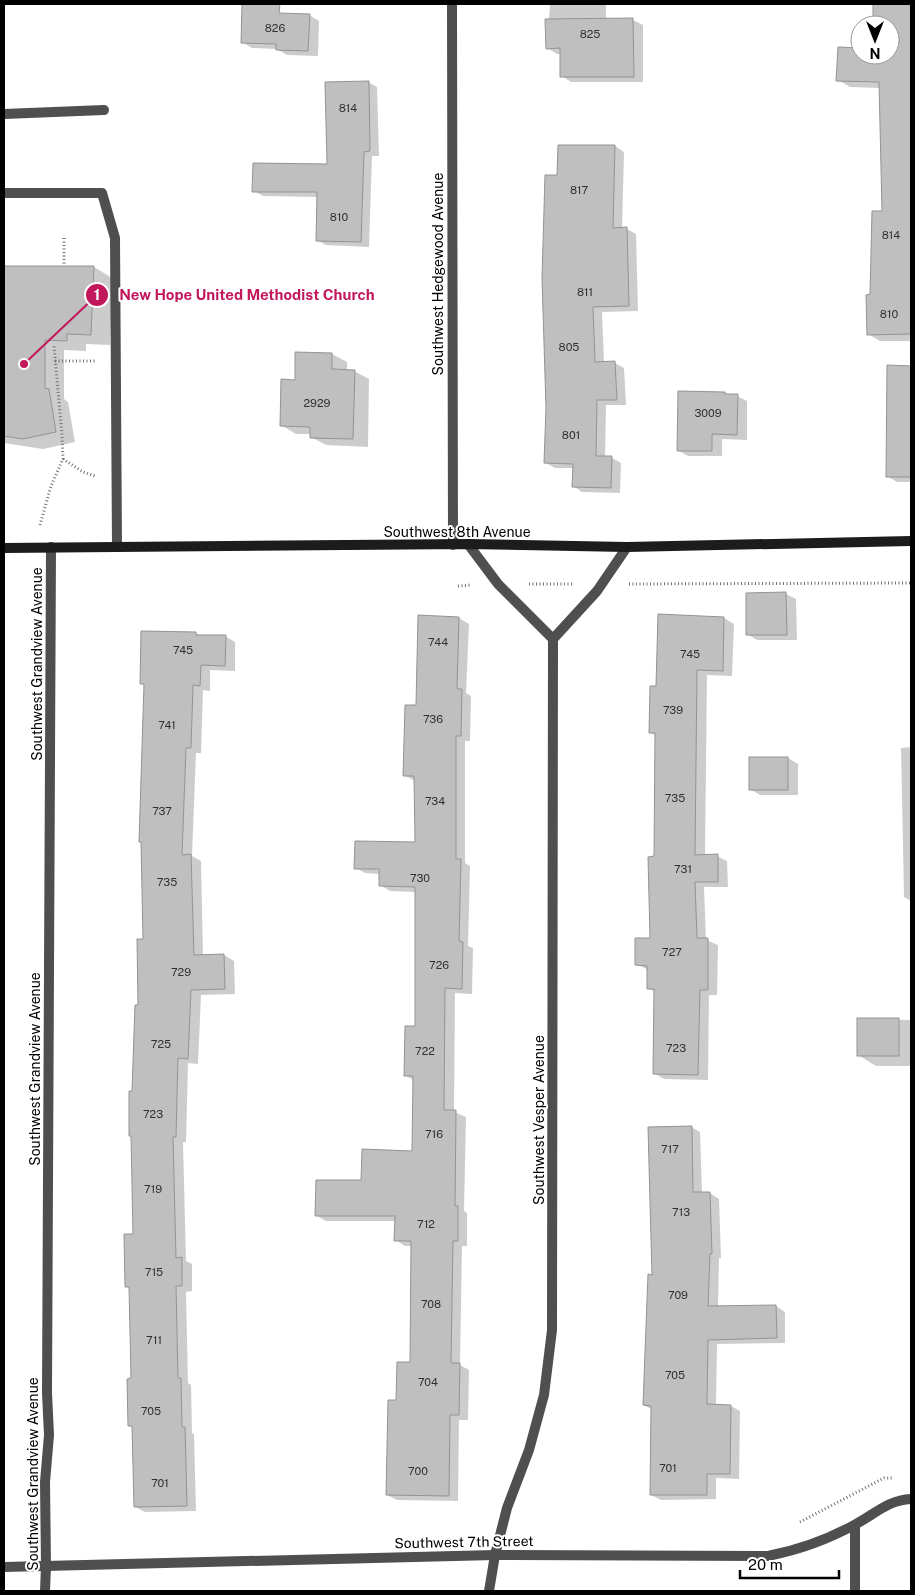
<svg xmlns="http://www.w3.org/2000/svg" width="915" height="1595" viewBox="0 0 915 1595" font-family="'Public Sans',sans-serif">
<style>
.shadow{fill:#0003}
.building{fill:#bfbfbf;stroke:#939393}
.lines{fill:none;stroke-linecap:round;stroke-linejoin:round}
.path{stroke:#717171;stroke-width:3;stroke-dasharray:1 2.5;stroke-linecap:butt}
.lane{stroke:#4f4f4f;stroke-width:10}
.street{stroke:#4f4f4f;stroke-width:10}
.secondary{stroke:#1c1c1c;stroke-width:10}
.labels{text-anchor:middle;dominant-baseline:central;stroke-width:4;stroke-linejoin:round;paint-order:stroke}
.number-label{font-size:11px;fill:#303030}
.street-label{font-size:14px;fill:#000;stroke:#fff}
.leader{fill:none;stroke:#c2185b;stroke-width:2}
.callout-dot{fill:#c2185b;stroke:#fff;stroke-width:2}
.mark-label{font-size:15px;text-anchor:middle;font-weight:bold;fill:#fff}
.callout-label{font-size:15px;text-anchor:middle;font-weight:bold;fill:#c2185b;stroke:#fff;stroke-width:4;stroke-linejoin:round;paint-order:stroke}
</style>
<rect width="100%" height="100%" fill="#fff"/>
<g class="shadow">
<polygon points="550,4 606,4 606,20 633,20 643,25 643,82 571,82 562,76 562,54 557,54 547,48"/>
<polygon points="874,4 911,4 911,341 880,341 868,334 883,213 880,88 850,87 838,80 860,49 860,55 890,55 890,25 874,25"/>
<polygon points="309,15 319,21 318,56 287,55 277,49 252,48 242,42"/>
<polygon points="368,82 377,87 379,156 372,156 369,247 326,245 317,240 319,197 263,196 254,191 328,165"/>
<polygon points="615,146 624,152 622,229 627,229 636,234 638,311 602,312 604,363 615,363 624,368 626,405 606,405 605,458 612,458 621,463 620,493 582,492 573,486 574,468 555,468 546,463 558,176"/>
<polygon points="4,267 94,267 112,278 110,345 86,344 86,351 64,350 64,399 68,402 75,442 43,449 4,443"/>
<polygon points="296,353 332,354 347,362 347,371 354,371 369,379 368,447 326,445 311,437 311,434 296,434 281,425 296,381"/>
<polygon points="725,393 730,395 737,396 747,401 747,440 722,439 722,456 688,456 678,450"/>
<polygon points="888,397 911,398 911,482 897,482 887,476"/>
<polygon points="747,594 786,594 796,599 797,640 757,640 747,634"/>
<polygon points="419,617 459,618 469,624 466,693 471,696 470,741 465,741 465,863 470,866 468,946 473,948 472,994 455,993 454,1112 466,1117 464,1211 467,1213 467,1246 462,1246 460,1365 469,1370 468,1420 459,1420 458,1501 397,1500 387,1495 397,1402 411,1364 412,1246 405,1246 396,1240 396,1221 326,1221 317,1216 363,1181 413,1152 415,1081 406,1076 416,1027 416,892 390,891 380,885 381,874 365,873 356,868 416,844 415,781 404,775 417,706"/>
<polygon points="724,618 734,624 732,676 707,675 705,856 717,856 727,861 728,887 704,887 706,940 718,945 717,995 709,995 708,1080 664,1079 654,1073 656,992 649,989 649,970 636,964 651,939 655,858 656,736 650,732 657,687"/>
<polygon points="196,633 201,636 225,636 235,642 235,671 210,670 210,691 203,690 201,753 196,753 192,856 201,861 203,956 224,955 234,961 235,994 201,995 198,1064 188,1063 186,1142 183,1142 186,1261 192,1264 192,1291 186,1292 188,1383 191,1385 192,1433 194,1434 196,1511 145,1512 135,1507 133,1428 129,1425 132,1380 131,1289 126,1286 134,1235 132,1137 130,1135 145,940 145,686 141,683"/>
<polygon points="911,747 911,901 904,897 901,748"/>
<polygon points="788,758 798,764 798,795 760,795 750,789"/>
<polygon points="858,1019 911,1020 911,1066 876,1066 858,1055"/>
<polygon points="691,1127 700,1132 702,1194 710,1193 719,1199 721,1258 719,1258 718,1307 776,1306 785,1312 785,1343 717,1344 716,1406 731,1406 740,1411 739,1479 716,1478 716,1499 661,1500 651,1495 653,1410 644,1405 654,1276"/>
</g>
<g class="building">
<polygon points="242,4 280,4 279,13 310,14 308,51 276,50 276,44 241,43"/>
<polygon points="873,4 911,4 911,334 867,335 866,295 870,294 872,211 882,211 879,82 836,81 838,47 860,48 860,55 890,55 890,25 873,25"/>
<polygon points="633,18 634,77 560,77 560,48 546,49 545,19"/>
<polygon points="369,81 370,151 364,152 361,242 316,241 317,192 252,192 253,163 327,164 325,82"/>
<polygon points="558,145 615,145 613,228 627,227 629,306 593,307 595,362 615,361 617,400 597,400 596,456 612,456 611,488 572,487 573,464 544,463 546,408 542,278 545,175 557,175"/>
<polygon points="4,266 94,266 91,335 67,334 67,341 45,340 45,388 49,389 56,432 23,439 4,436"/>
<polygon points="295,352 332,353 332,369 355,370 353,439 310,438 310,427 280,426 281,379 295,380"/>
<polygon points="887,365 911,366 911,477 886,477"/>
<polygon points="678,391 725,392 725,394 738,394 737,435 712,434 712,451 677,451"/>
<polygon points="786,592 787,635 746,635 746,593"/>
<polygon points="658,614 724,617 723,671 697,670 695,855 718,854 718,882 695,882 697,938 708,938 708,990 700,990 698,1075 653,1074 654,989 647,989 647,966 635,965 635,938 650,938 648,857 654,856 655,733 649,733 650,686 656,686"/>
<polygon points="418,615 459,617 457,689 462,689 461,736 456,736 456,859 461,859 459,941 463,942 462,989 445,988 444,1110 456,1110 455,1206 458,1206 458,1241 453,1241 451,1363 460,1363 459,1415 450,1415 449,1496 386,1495 388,1400 396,1400 397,1362 410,1362 411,1241 394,1241 395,1216 315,1216 316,1180 361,1180 362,1149 412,1151 413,1076 404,1076 405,1026 415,1026 415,887 379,886 379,869 354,869 355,841 415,842 414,776 403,776 405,705 416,705"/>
<polygon points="141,631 196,632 196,635 226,635 225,666 201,665 200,686 193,685 191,748 186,748 182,855 191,854 194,955 224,954 225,989 191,990 188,1059 178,1058 176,1137 173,1137 176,1258 182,1257 182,1286 176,1286 178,1378 181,1378 182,1427 185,1427 187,1506 134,1507 132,1426 128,1426 127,1379 131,1378 129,1287 125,1287 124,1234 133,1234 131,1136 129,1136 129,1091 132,1091 135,1005 138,1005 137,939 143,939 141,842 139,842 144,684 140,684"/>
<rect x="749" y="757" width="39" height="33"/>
<rect x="857" y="1018" width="42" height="38"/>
<polygon points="692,1126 693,1192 710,1192 712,1254 710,1254 708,1306 776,1305 777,1338 708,1340 707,1404 731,1405 730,1474 707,1474 707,1495 650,1495 651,1406 643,1405 648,1274 652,1275 648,1127"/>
</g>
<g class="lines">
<g class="path">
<polyline points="64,238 64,266"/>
<polyline points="55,361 95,361"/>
<polyline points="63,459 83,472 95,476"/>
<polyline points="40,525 51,486 63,459 62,435 54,346"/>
<polyline points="529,584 573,584"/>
<polyline points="629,584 911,583"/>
<polyline points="458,586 471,585"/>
<polyline points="800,1522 884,1478 893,1478"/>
</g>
<g class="lane">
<polyline points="4,114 104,110"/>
<polyline points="4,193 102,193 115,238 117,547"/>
</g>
<g class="street">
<polyline points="452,4 453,545"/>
<polyline points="468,544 498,584 553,639"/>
<polyline points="855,1525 855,1591"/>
<path d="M4,1567L495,1555L768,1556C799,1550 829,1539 856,1524C875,1514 888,1500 911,1499"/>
<polyline points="45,1591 46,1566 45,1482 49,1435 47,1393 51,547"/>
<polyline points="489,1591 495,1555 507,1508 529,1450 544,1395 552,1330 553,639 597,591 627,547"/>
</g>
<polyline class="secondary" points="4,548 468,544 627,547 911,541"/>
</g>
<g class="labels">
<g class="number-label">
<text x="275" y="28">826</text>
<text x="590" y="34">825</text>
<text x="348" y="108">814</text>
<text x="579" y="190">817</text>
<text x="339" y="217">810</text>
<text x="891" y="235">814</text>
<text x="585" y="292">811</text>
<text x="889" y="314">810</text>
<text x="569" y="347">805</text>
<text x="317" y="403">2929</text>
<text x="708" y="413">3009</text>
<text x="571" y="435">801</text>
<text x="438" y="642">744</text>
<text x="183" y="650">745</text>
<text x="690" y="654">745</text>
<text x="673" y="710">739</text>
<text x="433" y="719">736</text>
<text x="167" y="725">741</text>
<text x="675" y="798">735</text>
<text x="435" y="801">734</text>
<text x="162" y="811">737</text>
<text x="683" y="869">731</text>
<text x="420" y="878">730</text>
<text x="167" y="882">735</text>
<text x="672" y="952">727</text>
<text x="439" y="965">726</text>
<text x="181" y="972">729</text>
<text x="161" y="1044">725</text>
<text x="676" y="1048">723</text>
<text x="425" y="1051">722</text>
<text x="153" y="1114">723</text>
<text x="434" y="1134">716</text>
<text x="670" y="1149">717</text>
<text x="153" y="1189">719</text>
<text x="681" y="1212">713</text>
<text x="426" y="1224">712</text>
<text x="154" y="1272">715</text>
<text x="678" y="1295">709</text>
<text x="431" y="1304">708</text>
<text x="154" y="1340">711</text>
<text x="675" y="1375">705</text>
<text x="428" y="1382">704</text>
<text x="151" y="1411">705</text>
<text x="668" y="1468">701</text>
<text x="418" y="1471">700</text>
<text x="160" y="1483">701</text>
</g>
<g class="street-label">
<text transform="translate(438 274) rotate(-90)">Southwest Hedgewood Avenue</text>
<text x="457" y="532">Southwest 8th Avenue</text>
<text transform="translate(37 664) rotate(-90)">Southwest Grandview Avenue</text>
<text transform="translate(35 1069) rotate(-90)">Southwest Grandview Avenue</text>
<text transform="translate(539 1120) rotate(-90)">Southwest Vesper Avenue</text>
<text transform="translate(33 1474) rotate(-90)">Southwest Grandview Avenue</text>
<text transform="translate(464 1542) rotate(-1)">Southwest 7th Street</text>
</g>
</g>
<path class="leader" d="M24 364L97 295"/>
<g class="callout-dot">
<circle cx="24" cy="364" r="5"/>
<circle cx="97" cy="295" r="12"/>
</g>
<g class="mark-label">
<text x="97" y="300">1</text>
</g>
<g class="callout-label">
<text x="247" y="300">New Hope United Methodist Church</text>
</g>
<rect width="915" height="1595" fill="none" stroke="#000000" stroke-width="10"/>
<g transform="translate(875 40) rotate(180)"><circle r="24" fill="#ffffff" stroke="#999999"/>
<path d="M0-4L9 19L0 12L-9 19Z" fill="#000000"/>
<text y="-8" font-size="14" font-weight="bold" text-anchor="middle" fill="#000000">N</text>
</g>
<path d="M740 1570v8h99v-8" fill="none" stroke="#000000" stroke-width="2.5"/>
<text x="748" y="1570" font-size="15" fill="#000000" stroke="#ffffff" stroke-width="4" paint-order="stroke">20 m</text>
</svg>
